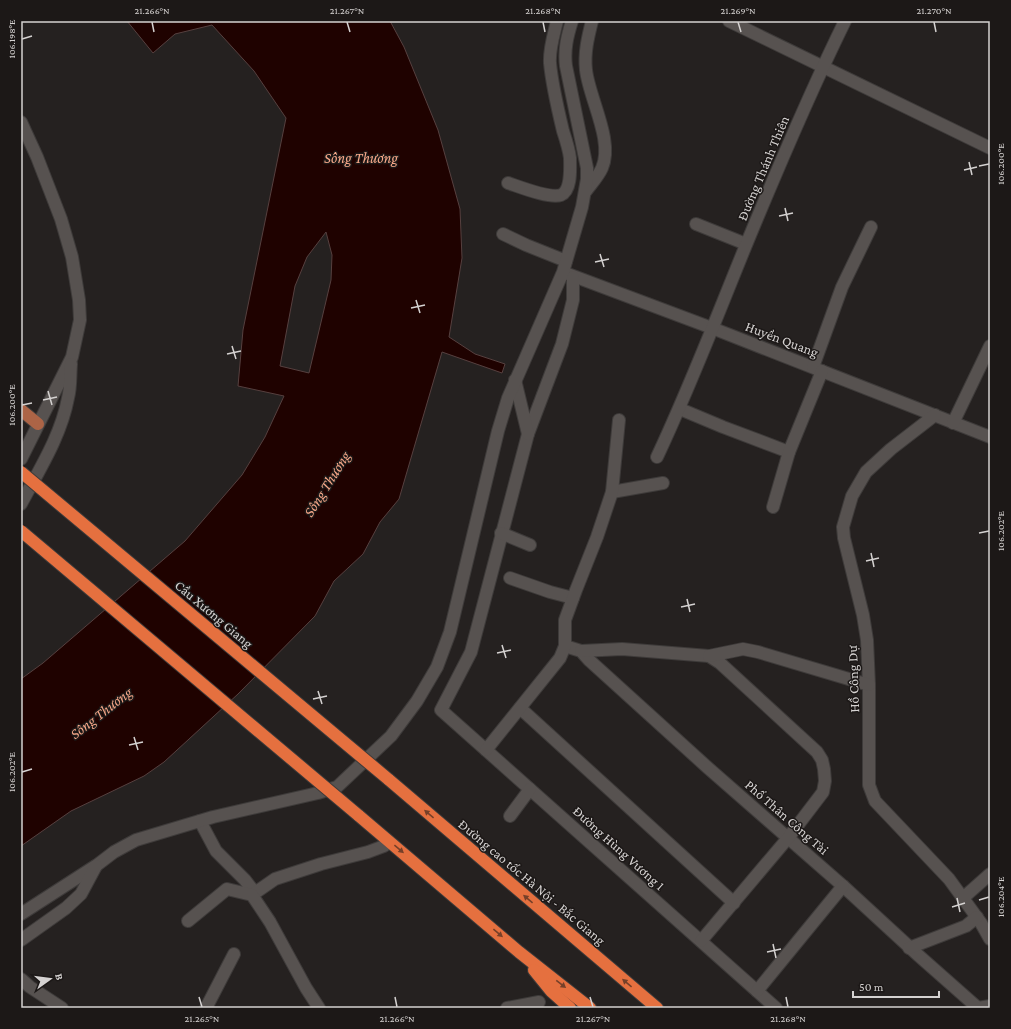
<svg xmlns="http://www.w3.org/2000/svg" width="1011" height="1029" viewBox="0 0 1011 1029" font-family="'Crimson Pro',serif">
<style>
.water{fill:#1f0200;stroke:#56403f;fill-rule:evenodd}
.lines{fill:none;stroke-linecap:round;stroke-linejoin:round}
.minor-casing{stroke:#3e3b3a;stroke-width:14}
.major-casing{stroke:#3e3b3a;stroke-width:14}
.highway-casing{stroke:#3e3b3a;stroke-width:14}
.minor{stroke:#575250;stroke-width:12}
.major{stroke:#ac6446;stroke-width:12}
.highway{stroke:#e5703f;stroke-width:12}
.highway-bridge-casing{stroke:#3e3b3a;stroke-width:14;stroke-linecap:butt}
.highway-bridge{stroke:#e5703f;stroke-width:12}
.oneway{fill:#764029}
.ticks{fill:none;stroke:#d5d2d1;stroke-width:1.5}
.labels{text-anchor:middle;dominant-baseline:central;stroke-width:3;stroke-linejoin:round;paint-order:stroke}
.street-label{font-size:14px;fill:#d5d2d1;stroke:#1c1817}
.water-label{font-size:15px;font-style:italic;fill:#f9a98a;stroke:#1c1817}
.neatline{fill:none;stroke:#d5d2d1;stroke-width:1.5}
.ticks-label{font-size:10px;text-anchor:middle;fill:#d5d2d1}
</style>
<rect width="100%" height="100%" fill="#252120"/>
<path class="water" d="M127,21H390L404,47L438,130L460,209L462,258L449,337L475,354L505,364L502,373L442,352L399,499L380,522L363,554L334,581L315,616L238,694L164,762L144,776L71,811L21,846V679L43,663L185,541L242,475L265,437L284,396L238,386L243,330L286,118L254,71L212,25L175,34L153,53ZM326,232L332,255L331,280L309,373L280,366L295,286L307,257Z"/>
<g class="lines">
<defs>
<g id="minor">
<polyline points="729,21 990,148"/>
<polyline points="21,122 37,157 61,219 72,257 79,300 80,320 72,357 21,459"/>
<path d="M508,183C520,187 550,199 561,195C572,190 570,168 570,158C569,149 566,140 563,131C558,110 552,85 550,63C549,49 554,34 557,21"/>
<path d="M586,191C591,184 598,177 602,168C614,141 589,98 586,70C584,53 588,37 592,21"/>
<polyline points="696,224 746,244"/>
<polyline points="503,234 526,245 566,261"/>
<polyline points="568,274 712,328 990,437"/>
<polyline points="573,277 573,300 562,344 528,434 471,652 441,710 776,1008"/>
<polyline points="813,367 842,287 871,227"/>
<polyline points="515,380 528,434"/>
<polyline points="680,409 723,427 789,452"/>
<polyline points="935,415 891,449 866,472 852,496 843,527 844,538 863,615 867,640 869,685 869,785 875,801 949,879 981,923 990,939"/>
<polyline points="953,423 990,346"/>
<path d="M657,457C690,387 717,316 746,245C777,170 809,94 845,21"/>
<polyline points="612,492 663,483"/>
<path d="M21,504C39,470 61,436 68,398C71,387 70,375 71,364"/>
<polyline points="773,507 789,452 822,371"/>
<polyline points="501,533 530,545"/>
<polyline points="510,578 550,592 573,598"/>
<polyline points="565,646 581,651 589,660 707,767 843,886 918,955 978,1008 990,1006"/>
<polyline points="581,651 622,649 709,656 720,663 817,752 822,760 824,769 825,781 823,792 788,838 701,941"/>
<polyline points="709,656 743,649 758,652 869,685"/>
<polyline points="520,708 734,903"/>
<polyline points="486,750 560,658 565,646 565,620 576,590 597,537 612,492 619,420"/>
<polyline points="510,816 530,789"/>
<polyline points="200,821 216,851 245,880 255,893"/>
<polyline points="252,895 275,879 321,864 368,852 384,846"/>
<polyline points="963,898 990,874"/>
<path d="M21,914L97,865L114,852L136,840L213,817L318,793L337,787L391,736L417,701L437,667L450,632L498,431L508,398L563,272L582,207L587,179V168L566,66C564,50 567,37 572,21"/>
<polyline points="188,921 227,889 252,895 270,922 306,988 319,1008"/>
<polyline points="21,940 66,908 81,894 96,866"/>
<polyline points="909,948 966,926 977,917"/>
<polyline points="21,979 30,987 62,1008"/>
<polyline points="757,991 843,886"/>
<polyline points="206,1008 234,954"/>
<polyline points="507,1008 539,1002"/>
</g>
<polyline id="major" points="21,410 38,424"/>
<g id="highway">
<polyline points="388,779 657,1008"/>
<polyline points="358,815 519,952 590,1008"/>
<polyline points="534,970 551,991 570,1008"/>
</g>
</defs>
<use href="#minor" class="minor-casing"/>
<use href="#major" class="major-casing"/>
<use href="#highway" class="highway-casing"/>
<use href="#minor" class="minor"/>
<use href="#major" class="major"/>
<use href="#highway" class="highway"/>
<defs>
<g id="highway-bridge">
<polyline points="21,472 388,779"/>
<polyline points="21,531 358,815"/>
</g>
</defs>
<use href="#highway-bridge" class="highway-bridge-casing"/>
<use href="#highway-bridge" class="highway-bridge"/>
</g>
<defs><path id="oneway-solid" d="M-6-.8H1V-3.2L6.5 0L1 3.2V.8H-6Z"/></defs>
<g class="oneway">
<use href="#oneway-solid" transform="translate(429 814) rotate(-140)"/>
<use href="#oneway-solid" transform="translate(399 849) rotate(40)"/>
<use href="#oneway-solid" transform="translate(528 899) rotate(-140)"/>
<use href="#oneway-solid" transform="translate(498 933) rotate(40)"/>
<use href="#oneway-solid" transform="translate(627 983) rotate(-140)"/>
<use href="#oneway-solid" transform="translate(561 984) rotate(38)"/>
</g>
<path class="ticks" d="M152,22L154,32M347,22L350,32M543,22L545,32M738,22L741,32M934,22L936,32M22,39L32,36M969,162L972,175M979,166L989,164M964,170L977,167M785,208L788,221M779,216L793,213M600,254L604,267M595,262L609,259M416,300L420,313M411,308L425,305M232,346L236,359M227,354L241,351M48,391L52,405M43,400L57,397M22,405L32,403M979,533L989,531M871,553L874,567M866,561L879,558M687,599L690,612M681,607L695,604M502,645L506,658M497,653L511,650M318,691L322,704M313,699L327,696M134,737L138,750M129,745L143,742M22,772L32,769M957,898L960,912M979,900L989,897M952,907L965,903M773,944L776,958M767,952L781,949M199,997L202,1007M395,997L397,1007M590,997L593,1007M786,997L788,1007"/>
<g class="labels">
<g class="street-label">
<text transform="translate(763 168) rotate(-67)">Đường Thánh Thiên</text>
<text transform="translate(782 339) rotate(21)">Huyền Quang</text>
<text transform="translate(214 614) rotate(40)">Cầu Xương Giang</text>
<text transform="translate(853 679) rotate(-92)">Hồ Công Dự</text>
<text transform="translate(787 817) rotate(41)">Phố Thân Công Tài</text>
<text transform="translate(619 848) rotate(42)">Đường Hùng Vương 1</text>
<text transform="translate(532 882) rotate(40)">Đường cao tốc Hà Nội - Bắc Giang</text>
</g>
<g class="water-label">
<text x="361" y="158">Sông Thương</text>
<text transform="translate(327 484) rotate(-58)">Sông Thương</text>
<text transform="translate(101 713) rotate(-38)">Sông Thương</text>
</g>
</g>
<rect width="1011" height="1029" fill="none" stroke="#1c1817" stroke-width="44"/>
<g transform="translate(50 979) rotate(76)" stroke="#1c1817" stroke-width="3" paint-order="stroke">
<path d="M0-3L7 15L0 10L-7 15Z" fill="#d5d2d1"/>
<text y="-6" font-size="11" font-weight="bold" text-anchor="middle" fill="#d5d2d1">B</text>
</g>
<path d="M853 991v6h86v-6" fill="none" stroke="#d5d2d1" stroke-width="2"/>
<text x="859" y="991" font-size="12" fill="#d5d2d1" stroke="#1c1817" stroke-width="3" paint-order="stroke">50 m</text>
<rect x="22" y="22" width="967" height="985" class="neatline"/>
<g class="ticks-label">
<text x="152" y="14">21.266°N</text>
<text x="347" y="14">21.267°N</text>
<text x="543" y="14">21.268°N</text>
<text x="738" y="14">21.269°N</text>
<text x="934" y="14">21.270°N</text>
<text transform="translate(11 39) rotate(-90)" y="4">106.198°E</text>
<text transform="translate(1000 164) rotate(-90)" y="4">106.200°E</text>
<text transform="translate(11 405) rotate(-90)" y="4">106.200°E</text>
<text transform="translate(1000 531) rotate(-90)" y="4">106.202°E</text>
<text transform="translate(11 772) rotate(-90)" y="4">106.202°E</text>
<text transform="translate(1000 897) rotate(-90)" y="4">106.204°E</text>
<text x="202" y="1022">21.265°N</text>
<text x="397" y="1022">21.266°N</text>
<text x="593" y="1022">21.267°N</text>
<text x="788" y="1022">21.268°N</text>
</g>
</svg>
